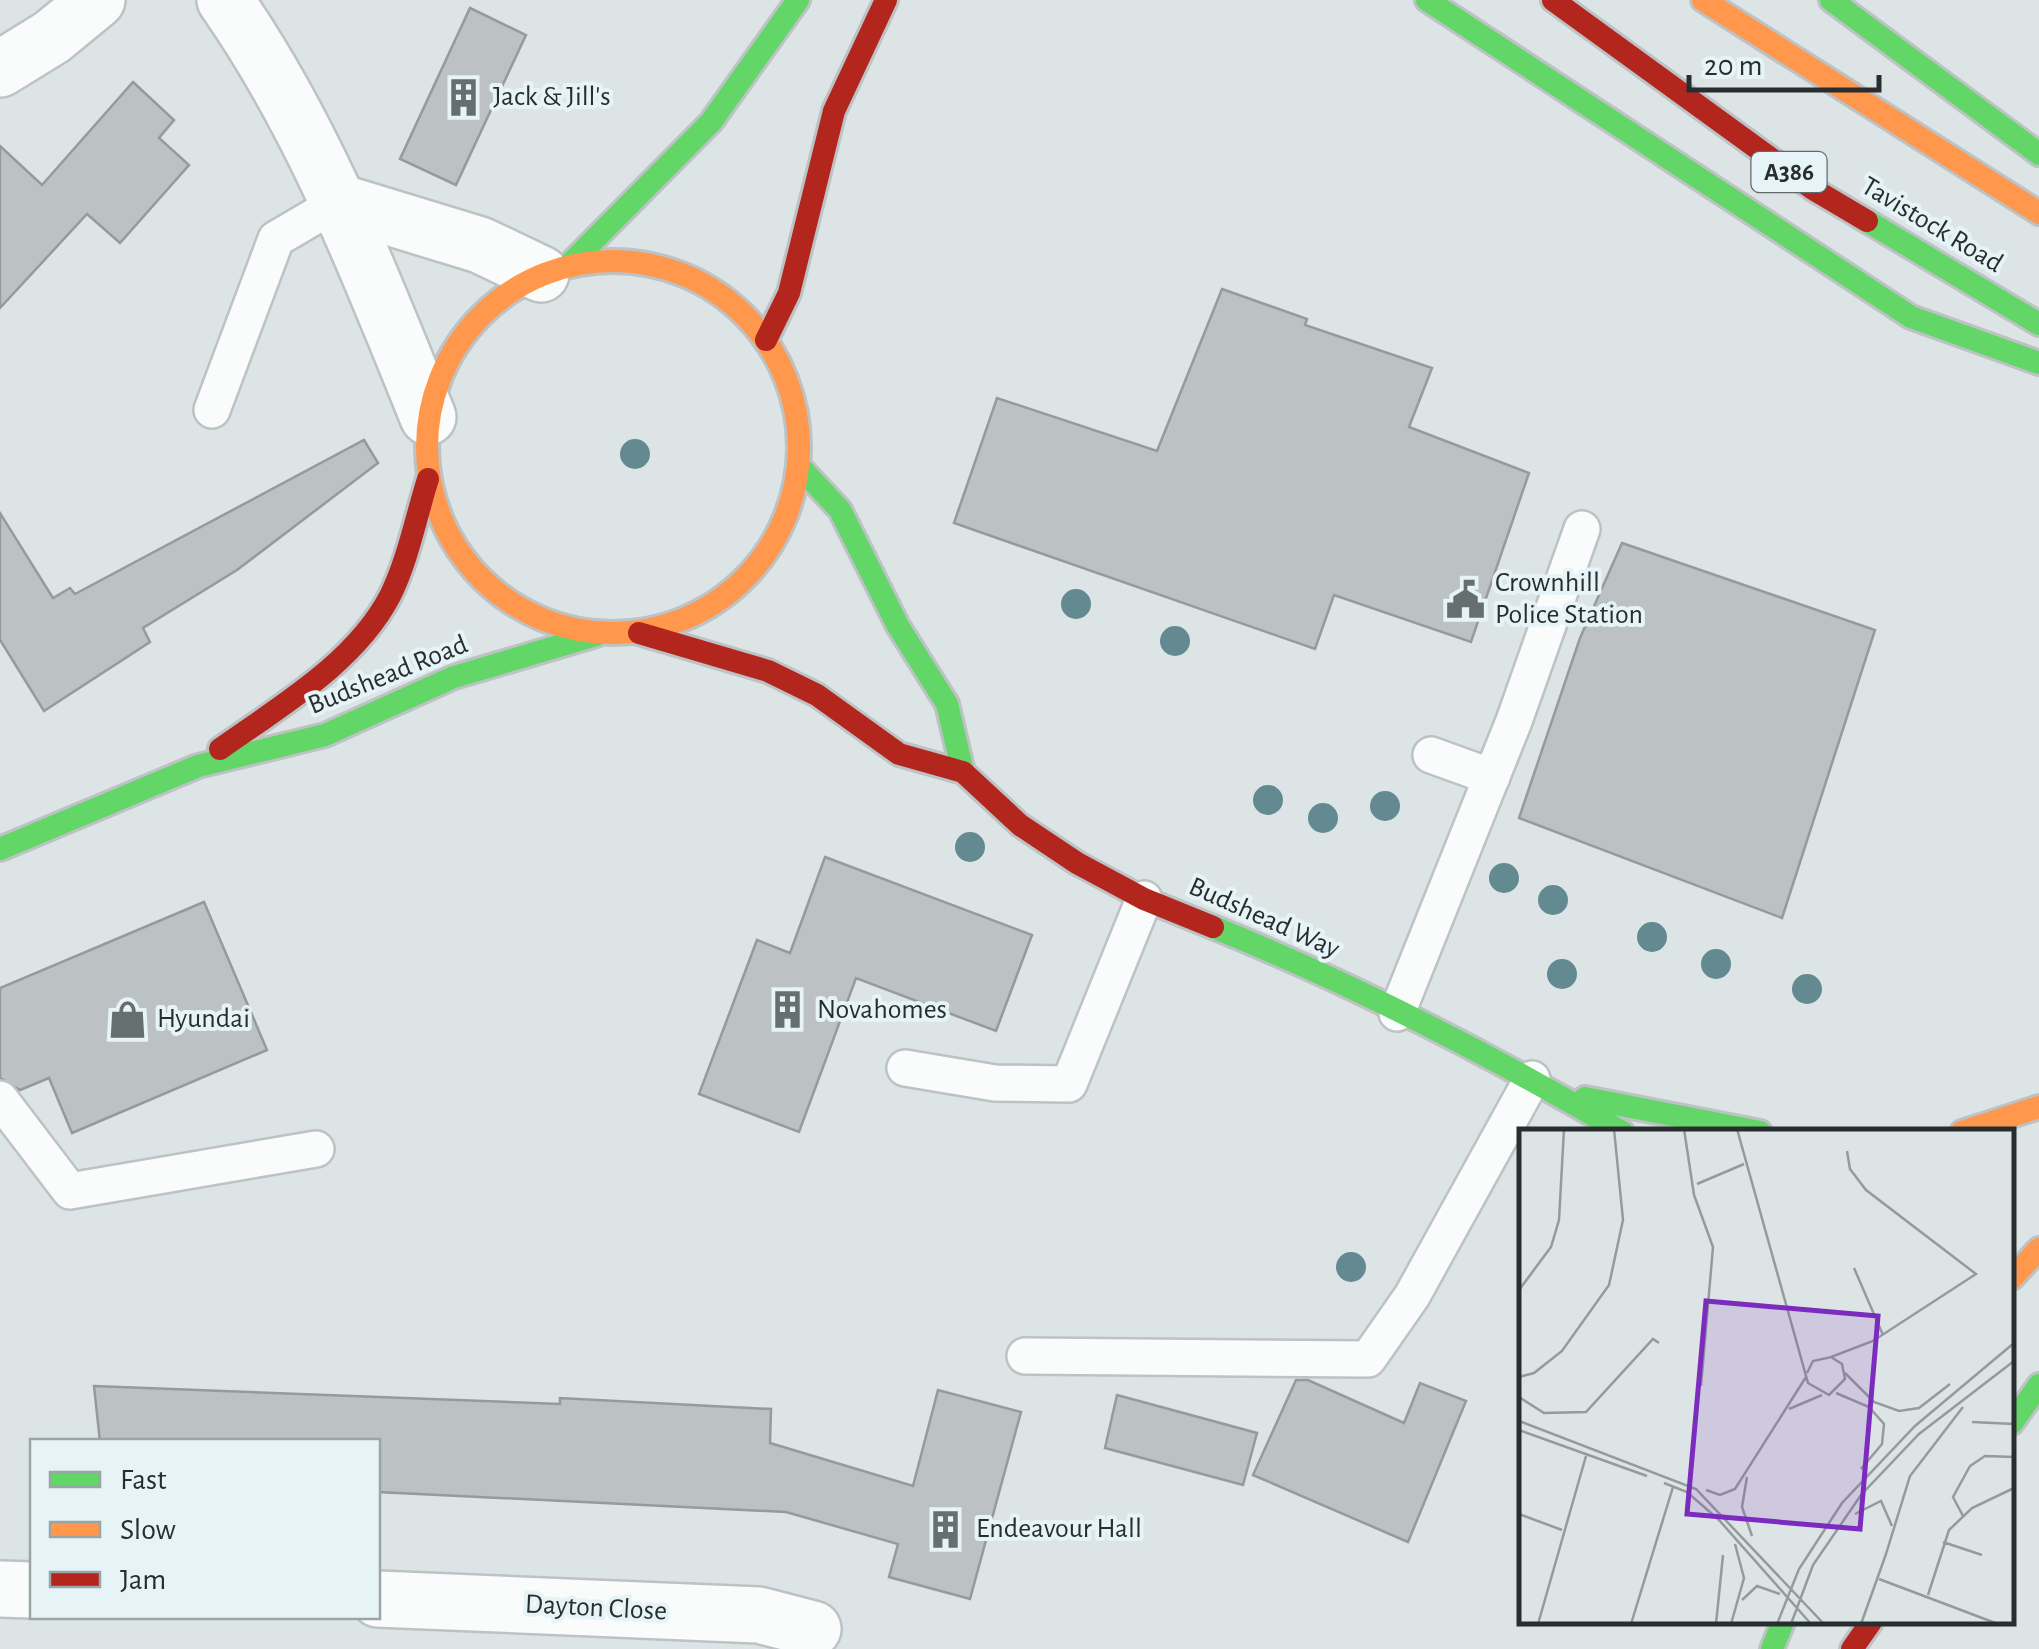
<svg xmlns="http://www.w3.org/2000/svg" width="2039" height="1649" viewBox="0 0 2039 1649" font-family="'Alegreya Sans',sans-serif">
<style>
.building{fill:#bcc1c3;stroke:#959a9b;stroke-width:2.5}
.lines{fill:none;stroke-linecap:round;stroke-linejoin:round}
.lane-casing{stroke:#bdc2c4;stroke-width:40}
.street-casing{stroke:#bdc2c4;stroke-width:60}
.fast-casing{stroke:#bdc2c4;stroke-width:28}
.slow-casing{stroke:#bdc2c4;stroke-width:28}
.jam-casing{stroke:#bdc2c4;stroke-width:28}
.lane{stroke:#fafbfb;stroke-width:35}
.street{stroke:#fafbfb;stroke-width:55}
.fast{stroke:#63d668;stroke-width:22}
.slow{stroke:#ff974d;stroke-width:22}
.jam{stroke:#b3261e;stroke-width:22}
.tree{fill:#638991}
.labels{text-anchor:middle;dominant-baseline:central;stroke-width:8;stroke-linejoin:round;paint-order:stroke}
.shield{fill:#e6f4f7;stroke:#61696b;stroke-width:2.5}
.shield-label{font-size:25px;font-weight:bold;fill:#282e2f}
.poi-label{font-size:28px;fill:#282e2f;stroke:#e6f4f7;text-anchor:start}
.street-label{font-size:28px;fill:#282e2f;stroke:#e6f4f7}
.inset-road{fill:none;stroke:#959b9d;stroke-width:2.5}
.view{fill:#7b2cbf;fill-opacity:0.15;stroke:#7b2cbf;stroke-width:5}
.inset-edge{fill:none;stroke:#282e2f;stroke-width:5}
</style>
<rect width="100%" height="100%" fill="#dde4e6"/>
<g class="building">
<polygon points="470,8 526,35 456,185 400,159"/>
<polygon points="133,82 174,120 159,138 189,165 120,243 87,214 0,308 0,146 42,185"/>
<polygon points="1222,289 1307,319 1305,325 1432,368 1409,427 1529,473 1471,642 1334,595 1315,649 954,523 997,398 1157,451"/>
<polygon points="364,440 378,463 237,570 143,628 150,642 44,711 0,640 0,513 53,598 70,588 75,594"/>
<polygon points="1622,543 1875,630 1782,918 1519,818 1580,638"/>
<polygon points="825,857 1032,935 996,1031 856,978 799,1132 699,1094 757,940 790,953"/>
<polygon points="204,902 267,1050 72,1133 49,1078 20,1090 0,1078 0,988"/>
<polygon points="1296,1380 1308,1380 1404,1423 1420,1383 1466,1401 1408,1542 1253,1475"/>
<polygon points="94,1386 560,1404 560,1398 771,1409 770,1443 913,1486 938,1390 1021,1412 970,1599 889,1577 898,1544 786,1512 378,1492 378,1442 100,1442"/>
<polygon points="1117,1395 1257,1433 1243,1485 1105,1448"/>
</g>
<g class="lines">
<defs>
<g id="lane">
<polyline points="212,410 276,239 339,202"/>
<polyline points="1431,755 1492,777"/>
<polyline points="1397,1013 1514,721 1582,529"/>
<polyline points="905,1068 995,1083 1069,1084 1144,899"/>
<polyline points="0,1099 70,1191 316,1149"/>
<polyline points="1025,1356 1368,1359 1412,1296 1532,1079"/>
</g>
<g id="street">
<path d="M225,0C314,127 370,274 428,417"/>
<polyline points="0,69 52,37 97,0"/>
<polyline points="339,202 480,245 541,274"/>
<polyline points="0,1589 32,1590"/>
<polyline points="378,1599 759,1615 813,1629"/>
</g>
<g id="fast">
<polyline points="1427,0 1911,317 2039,363"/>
<polyline points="1831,0 2039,154"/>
<polyline points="1867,221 2039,324"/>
<polyline points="569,265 711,122 798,0"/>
<polyline points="798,465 840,510 898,626 947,704 963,772"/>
<polyline points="0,849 198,766 325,735 454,677 596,635"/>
<path d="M1213,927C1353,984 1491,1055 1622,1132"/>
<polyline points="1585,1098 1760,1132"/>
<polyline points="2012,1423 2039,1385"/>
<polyline points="1772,1649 1783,1622"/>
</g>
<g id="slow">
<polyline points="1703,0 2039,213"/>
<circle cx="613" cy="447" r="186"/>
<polyline points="1962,1132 2039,1107"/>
<polyline points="2012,1278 2039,1249"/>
</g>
<g id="jam">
<polyline points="1553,0 1813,189 1867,221"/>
<polyline points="766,340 789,293 834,111 886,0"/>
<polyline points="639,633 768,671 817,695 899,754 963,772 1020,825 1077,863 1144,899 1213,927"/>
<path d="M220,749C279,707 355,663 390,596C408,560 416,517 428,479"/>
<polyline points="1852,1649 1871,1622"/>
</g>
</defs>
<use href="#lane" class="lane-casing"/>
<use href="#street" class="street-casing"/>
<use href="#fast" class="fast-casing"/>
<use href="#slow" class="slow-casing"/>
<use href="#jam" class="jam-casing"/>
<use href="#lane" class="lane"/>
<use href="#street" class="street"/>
<use href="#fast" class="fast"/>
<use href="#slow" class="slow"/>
<use href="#jam" class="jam"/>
</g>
<g class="tree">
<circle cx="635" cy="454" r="15"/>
<circle cx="1076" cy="604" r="15"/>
<circle cx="1175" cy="641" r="15"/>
<circle cx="1268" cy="800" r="15"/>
<circle cx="1385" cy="806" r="15"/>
<circle cx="1323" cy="818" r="15"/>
<circle cx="970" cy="847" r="15"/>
<circle cx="1504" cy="878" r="15"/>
<circle cx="1553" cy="900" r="15"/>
<circle cx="1652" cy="937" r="15"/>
<circle cx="1716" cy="964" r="15"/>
<circle cx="1562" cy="974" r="15"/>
<circle cx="1807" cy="989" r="15"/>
<circle cx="1351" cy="1267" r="15"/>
</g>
<defs>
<symbol id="building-bare" viewBox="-9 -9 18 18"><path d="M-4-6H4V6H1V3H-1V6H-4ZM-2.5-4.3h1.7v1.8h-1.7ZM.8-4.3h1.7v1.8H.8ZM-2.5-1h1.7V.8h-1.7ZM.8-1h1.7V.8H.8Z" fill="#676e6f" stroke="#e6f4f7" stroke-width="2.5" paint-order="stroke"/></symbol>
<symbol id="civic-bare" viewBox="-9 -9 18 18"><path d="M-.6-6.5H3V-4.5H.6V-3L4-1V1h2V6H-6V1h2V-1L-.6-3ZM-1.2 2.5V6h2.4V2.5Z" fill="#676e6f" stroke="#e6f4f7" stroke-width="2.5" paint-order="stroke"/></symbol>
<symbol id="shop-bare" viewBox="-9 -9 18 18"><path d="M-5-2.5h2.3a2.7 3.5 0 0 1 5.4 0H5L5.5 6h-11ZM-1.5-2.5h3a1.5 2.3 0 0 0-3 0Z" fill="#676e6f" stroke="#e6f4f7" stroke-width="2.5" paint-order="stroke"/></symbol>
</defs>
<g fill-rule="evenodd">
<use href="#building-bare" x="436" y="70" width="55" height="55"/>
<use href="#civic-bare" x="1438" y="572" width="55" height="55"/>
<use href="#building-bare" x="760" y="982" width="55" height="55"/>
<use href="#shop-bare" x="100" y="992" width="55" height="55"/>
<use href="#building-bare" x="918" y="1502" width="55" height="55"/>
</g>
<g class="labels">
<rect class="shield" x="1751.5" y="152" width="75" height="40" rx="8"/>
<g class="shield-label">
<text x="1789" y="172">A386</text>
</g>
<g class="poi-label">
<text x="493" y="97">Jack &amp; Jill's</text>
<text x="1495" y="583">Crownhill<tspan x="1495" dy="32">Police Station</tspan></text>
<text x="817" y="1010">Novahomes</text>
<text x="157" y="1019">Hyundai</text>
<text x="976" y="1529">Endeavour Hall</text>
</g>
<g class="street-label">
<text transform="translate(1932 225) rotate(31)">Tavistock Road</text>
<text transform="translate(388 675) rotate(-22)">Budshead Road</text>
<text transform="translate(1264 918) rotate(24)">Budshead Way</text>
<text transform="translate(596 1608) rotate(3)">Dayton Close</text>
</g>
</g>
<g transform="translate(1519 1129)">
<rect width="495" height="495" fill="#dde4e6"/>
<path class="inset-road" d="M165,0L175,66L194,118L182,257M218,0L289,254L310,266L326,250L323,235L312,228L294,232L288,244M178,55L225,35M335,139L364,206M0,161L32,118L40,91L45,0M312,228L354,212L457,145L347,61L331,40L328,22M326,244L355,273L380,282L400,279L431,255M0,248L15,244L43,222L90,156L104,91L95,0M317,264L350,278L365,295L363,315L342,340M0,268L25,284L67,283L134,210L140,214M270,280L303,266M0,292L177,360L305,495M453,293L495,295M0,301L128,347M228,348L223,378L233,407M145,354L168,363L200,391L292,495M187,361L201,366L216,360L287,248M0,385L43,401M336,385L362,372L373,397M444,387L434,368L451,337L466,327L495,328M424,413L463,426M367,425L391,347L444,278M360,450L479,495M409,466L430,401L453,379L495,359M223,471L238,457L261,465M19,495L67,327M112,495L154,358M197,495L204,426M212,495L225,449L216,415M258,495L280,440L323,374L396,297L495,214M272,495L294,436L342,366L400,305L495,232M342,495L367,425"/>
<path class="view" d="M187,172L359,187L341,400L168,385Z"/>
<rect width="495" height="495" class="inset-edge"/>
</g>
<rect x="30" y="1439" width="350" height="180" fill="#e6f4f7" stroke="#9aa5a7" stroke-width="2.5"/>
<rect x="50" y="1472" width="50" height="15" fill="#63d668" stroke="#9aa5a7" stroke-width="2.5"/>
<text x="120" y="1489" font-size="30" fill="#282e2f">Fast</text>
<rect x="50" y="1522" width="50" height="15" fill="#ff974d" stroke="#9aa5a7" stroke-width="2.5"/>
<text x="120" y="1539" font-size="30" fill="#282e2f">Slow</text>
<rect x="50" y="1572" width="50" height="15" fill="#b3261e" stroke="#9aa5a7" stroke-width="2.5"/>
<text x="120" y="1589" font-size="30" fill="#282e2f">Jam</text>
<path d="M1689 75v15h190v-15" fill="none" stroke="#282e2f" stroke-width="5"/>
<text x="1704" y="75" font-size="30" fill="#282e2f" stroke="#e6f4f7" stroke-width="8" paint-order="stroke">20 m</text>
</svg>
